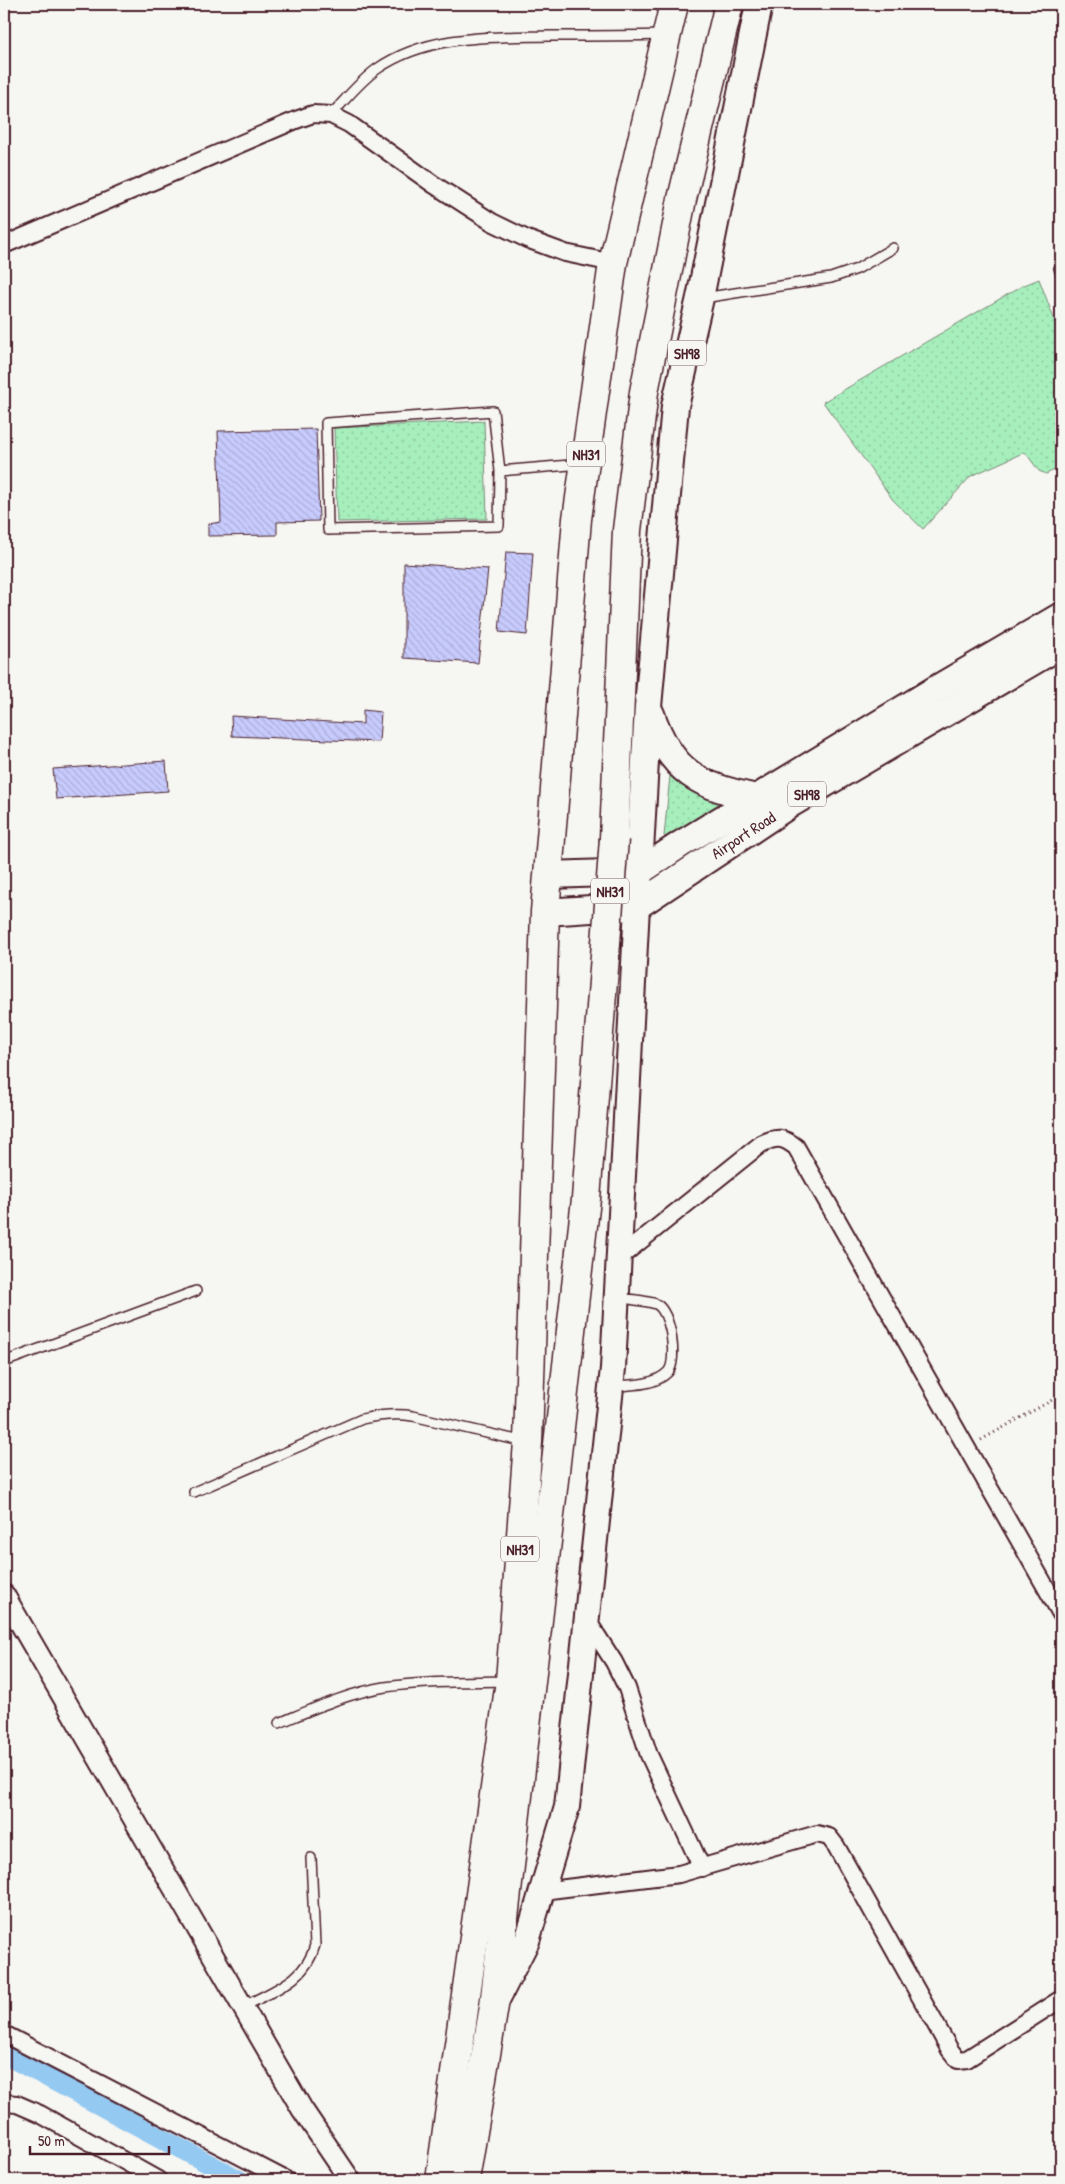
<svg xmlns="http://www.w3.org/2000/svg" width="1065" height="2184" viewBox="0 0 1065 2184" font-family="'Patrick Hand',sans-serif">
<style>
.grass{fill:url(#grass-dots);stroke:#788774}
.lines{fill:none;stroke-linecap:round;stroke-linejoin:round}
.canal{stroke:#94c9f1;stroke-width:20}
.building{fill:url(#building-back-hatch);stroke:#4a1f2b}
.service-casing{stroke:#4a1f2b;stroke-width:12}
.minor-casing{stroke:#4a1f2b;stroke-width:20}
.tertiary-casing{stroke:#4a1f2b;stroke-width:24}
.secondary-casing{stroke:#4a1f2b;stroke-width:28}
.primary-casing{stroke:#4a1f2b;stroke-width:30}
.trunk-casing{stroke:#4a1f2b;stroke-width:31}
.path{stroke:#4a1f2b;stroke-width:3;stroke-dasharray:1 4;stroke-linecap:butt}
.service{stroke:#f6f6f2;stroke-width:9}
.minor{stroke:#f6f6f2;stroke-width:16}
.tertiary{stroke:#f6f6f2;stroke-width:20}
.secondary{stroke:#f6f6f2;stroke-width:24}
.primary{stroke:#f6f6f2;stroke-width:26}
.trunk{stroke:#f6f6f2;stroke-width:28}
.trunk-bridge-casing{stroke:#4a1f2b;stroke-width:31;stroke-linecap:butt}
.trunk-bridge{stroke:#f6f6f2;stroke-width:28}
.labels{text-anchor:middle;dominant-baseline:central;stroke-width:4;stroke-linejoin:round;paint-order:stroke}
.shield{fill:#f6f6f2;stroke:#7e6067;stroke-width:1}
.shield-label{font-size:15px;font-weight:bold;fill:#4a1f2b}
.street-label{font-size:16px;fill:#4a1f2b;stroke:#f6f6f2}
</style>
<defs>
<pattern id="grass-dots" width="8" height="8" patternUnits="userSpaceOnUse" patternTransform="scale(1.25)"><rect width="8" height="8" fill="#a6efbc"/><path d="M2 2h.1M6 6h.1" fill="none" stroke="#90cca2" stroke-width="1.8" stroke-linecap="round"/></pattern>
<pattern id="building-back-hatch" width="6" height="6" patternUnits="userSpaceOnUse" patternTransform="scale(1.25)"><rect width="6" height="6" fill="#c7cbfd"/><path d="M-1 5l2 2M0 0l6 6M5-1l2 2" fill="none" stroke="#acaed9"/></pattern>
</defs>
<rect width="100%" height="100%" fill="#f6f6f2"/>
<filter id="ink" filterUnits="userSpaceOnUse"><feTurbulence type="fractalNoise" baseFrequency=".02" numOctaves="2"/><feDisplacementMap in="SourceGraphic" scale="10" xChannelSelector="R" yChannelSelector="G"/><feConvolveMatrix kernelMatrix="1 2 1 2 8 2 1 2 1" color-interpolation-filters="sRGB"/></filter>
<g filter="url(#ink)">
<g class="grass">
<polygon points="1039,279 1061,337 1061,467 1046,474 1039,471 1025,452 971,476 923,529 893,500 823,402 1022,286"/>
<polygon points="484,421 487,519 337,522 334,428"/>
<polygon points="674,772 719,798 720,809 671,839 664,836 670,776"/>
</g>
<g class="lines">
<polyline class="canal" points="4,2054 239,2180"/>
</g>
<g class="building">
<polygon points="316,429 319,521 277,522 277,535 208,536 208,524 221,522 218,431"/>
<polygon points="506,552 533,553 527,635 499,632"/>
<polygon points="404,563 488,569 478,663 404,658"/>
<polygon points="363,710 381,712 379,742 232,736 231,716 363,724"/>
<polygon points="166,761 168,791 56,799 53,769"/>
</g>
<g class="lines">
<defs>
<g id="service">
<path d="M331,115C346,99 359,82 377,69C427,34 491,37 550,36C588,36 626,36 664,35"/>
<polyline points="1059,268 1061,274"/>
<polyline points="703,298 831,278 857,269 893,248"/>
<polyline points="500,471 493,411 326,423 328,530 499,526 500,471 582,464"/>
<polyline points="4,1362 196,1291"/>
<path d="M612,1386C630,1385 654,1386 668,1372C678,1361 671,1311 656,1304C645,1300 629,1300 617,1297"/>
<path d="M194,1492L362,1419C380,1415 395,1413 413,1416L525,1442"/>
<path d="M279,1723C313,1709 348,1693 385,1687C425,1681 467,1682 508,1681"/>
<path d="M243,2007C273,1990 306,1981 315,1945L311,1858"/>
</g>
<g id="minor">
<polyline points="4,245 296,120 313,114 331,115 349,124 433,184 492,222 527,239 565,253 613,263"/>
<path d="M619,1258L761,1144C777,1136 783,1137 796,1147L1061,1614"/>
<polyline points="587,1620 614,1662 627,1688 649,1755 702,1868"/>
<polyline points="542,1891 679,1874 817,1834 829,1837 836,1846 950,2050 958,2060 967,2059 1061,1999"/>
<polyline points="4,2034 286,2180"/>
<polyline points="4,2103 17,2104 40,2114 158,2180"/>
</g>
<polyline id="tertiary" points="4,1595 302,2109 350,2180"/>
<polyline id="secondary" points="497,2000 527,1941 567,1807 613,1368 637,906"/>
<g id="primary">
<path d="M651,714C671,773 699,786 757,798"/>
<polyline points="548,875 639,872 681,844 936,689 1061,616"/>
<polyline points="637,906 648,707 675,406 700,298 759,4"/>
<polyline points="545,912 637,906 792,803 1061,645"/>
</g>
<g id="trunk">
<polyline points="614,839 627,530 644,392 682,199 729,4"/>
<polyline points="440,2180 510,1681 528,1442 545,912 577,519 613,263 674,4"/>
<polyline points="465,2180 494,2006 586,1199 606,943"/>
</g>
</defs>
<use href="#service" class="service-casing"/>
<use href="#minor" class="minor-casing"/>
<use href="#tertiary" class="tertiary-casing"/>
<use href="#secondary" class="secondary-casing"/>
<use href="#primary" class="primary-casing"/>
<use href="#trunk" class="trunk-casing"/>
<polyline class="path" points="981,1440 1061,1395"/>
<use href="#service" class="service"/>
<use href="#minor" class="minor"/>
<use href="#tertiary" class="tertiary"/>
<use href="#secondary" class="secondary"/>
<use href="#primary" class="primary"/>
<use href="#trunk" class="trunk"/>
<defs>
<polyline id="trunk-bridge" points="606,943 614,839"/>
</defs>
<use href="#trunk-bridge" class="trunk-bridge-casing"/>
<use href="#trunk-bridge" class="trunk-bridge"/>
</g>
</g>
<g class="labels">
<g class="shield">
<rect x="668" y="340.5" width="38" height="25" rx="4"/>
<rect x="567" y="441.5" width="38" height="25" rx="4"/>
<rect x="788" y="781.5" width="38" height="25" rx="4"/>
<rect x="591" y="878.5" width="38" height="25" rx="4"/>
<rect x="501" y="1536.5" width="38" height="25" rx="4"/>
</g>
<g class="shield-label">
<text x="687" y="353">SH98</text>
<text x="586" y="454">NH31</text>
<text x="807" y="794">SH98</text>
<text x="610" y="891">NH31</text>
<text x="520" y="1549">NH31</text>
</g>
<g class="street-label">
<text transform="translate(743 835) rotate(-33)">Airport Road</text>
</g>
</g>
<rect width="1065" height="2184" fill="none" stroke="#f6f6f2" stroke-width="20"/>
<rect x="10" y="10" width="1045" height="2164" fill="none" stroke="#4a1f2b" stroke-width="2" filter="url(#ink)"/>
<path d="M30 2146v8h139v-8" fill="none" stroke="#4a1f2b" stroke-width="2.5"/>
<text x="38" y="2146" font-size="15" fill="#4a1f2b" stroke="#f6f6f2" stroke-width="4" paint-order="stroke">50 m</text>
</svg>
